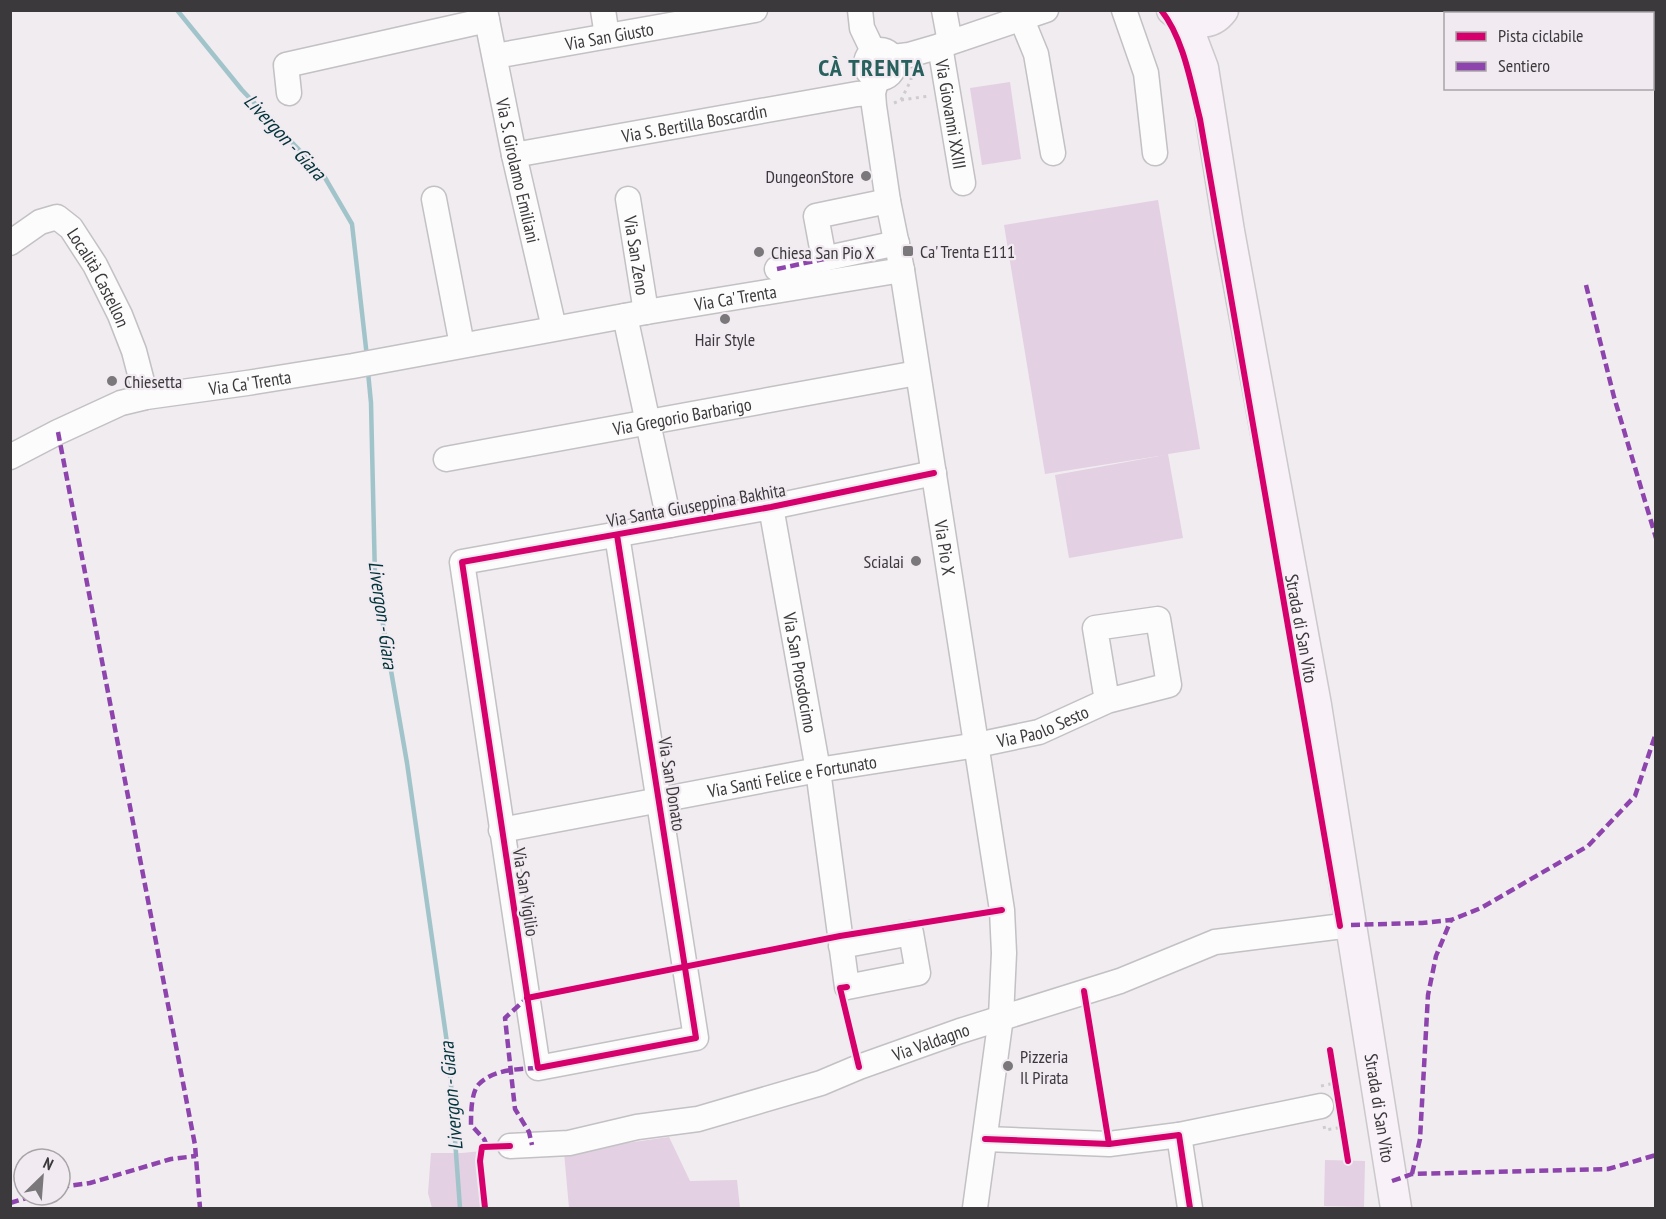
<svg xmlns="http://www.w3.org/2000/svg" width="1666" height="1219" viewBox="0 0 1666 1219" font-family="'PT Sans Narrow',sans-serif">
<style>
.green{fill:#e3d0e2}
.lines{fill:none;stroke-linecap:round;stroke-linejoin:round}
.stream{stroke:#a0c4ca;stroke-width:4.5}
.minor-casing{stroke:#c3c1c3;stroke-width:27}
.major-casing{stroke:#cbc9cb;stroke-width:33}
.path{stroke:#cecdce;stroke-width:3;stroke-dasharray:3 4.5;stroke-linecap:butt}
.minor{stroke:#fdfcfd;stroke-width:24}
.major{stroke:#f8f1f7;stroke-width:30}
.quiet{stroke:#8e44ad;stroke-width:4.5;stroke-dasharray:9 4.5;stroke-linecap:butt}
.cycleway-casing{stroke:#f1ebf1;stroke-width:10}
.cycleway{stroke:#d6006c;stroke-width:6}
.poi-dot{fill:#7a787a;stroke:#f1ebf1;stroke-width:2}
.labels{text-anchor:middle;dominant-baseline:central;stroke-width:4.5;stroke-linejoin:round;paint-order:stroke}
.street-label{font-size:18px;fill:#3b393b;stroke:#f1ebf1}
.poi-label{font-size:18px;fill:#3b393b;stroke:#f1ebf1;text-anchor:start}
.water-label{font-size:20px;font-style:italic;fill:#00343a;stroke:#f1ebf1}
.district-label{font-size:24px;font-weight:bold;letter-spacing:1.5px;fill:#27605c;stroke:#f1ebf1}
</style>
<rect width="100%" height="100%" fill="#f0ecf0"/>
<g class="green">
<polygon points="1010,82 1021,159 982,165 970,88"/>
<polygon points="1158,200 1200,449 1168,454 1183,538 1069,558 1055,475 1165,455 1045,474 1004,225"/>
<polygon points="669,1137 690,1181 737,1180 740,1208 569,1208 564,1152"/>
<polygon points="482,1151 486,1191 485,1208 432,1208 428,1193 431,1153 462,1153"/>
<polygon points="1325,1160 1365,1161 1364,1207 1324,1206"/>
</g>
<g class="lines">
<g class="stream">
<polyline points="177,10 242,90 324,176 352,224 367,357"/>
<polyline points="368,372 371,403 375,578 407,763 449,1057 460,1208"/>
</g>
<defs>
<g id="minor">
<path id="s1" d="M485,10L514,155L554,328"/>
<polyline points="603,10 607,36"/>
<polyline points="860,10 862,28 873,51"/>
<polyline points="944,10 950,42"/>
<polyline points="1018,10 1036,54 1053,153"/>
<polyline points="1124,10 1146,73 1155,153"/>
<path id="s2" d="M940,46L963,183"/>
<circle cx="880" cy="64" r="14"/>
<path id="s3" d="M495,56L755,10"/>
<polyline points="893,57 909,55 940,46 1046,10"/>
<path id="s4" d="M877,78L873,93L874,106L888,201L902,270L1002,910L1004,953L1001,1017L975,1208"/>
<polyline points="289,93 286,65 487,20"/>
<path id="s5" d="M514,155L857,94L873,93"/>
<polyline points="434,199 462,345"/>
<path id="s6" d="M628,199L646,312"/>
<path id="s7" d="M10,243L40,222L57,217L71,228L95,265L120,315L134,351L146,397"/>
<polyline points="824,259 816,216 888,201"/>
<polyline points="777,269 897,243"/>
<polyline points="625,316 670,525"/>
<path id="s8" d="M10,457L58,432L121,403L146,397L247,383L353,366L646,312L902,270"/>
<path id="s9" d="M446,459L917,373"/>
<path id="s10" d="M771,507L818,770L847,987L918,973L911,933L841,946"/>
<polyline points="617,535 696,1038 538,1068 462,562 771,507 934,473"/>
<path id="s11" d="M501,830L818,770L977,745L1039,732L1107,701L1169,685L1158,619L1095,628L1107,701"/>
<polyline points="1179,1135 1190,1208"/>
<polyline points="985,1139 1109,1144 1179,1135 1321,1106"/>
<path id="s12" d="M510,1146L569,1143L637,1127L698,1119L821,1083L859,1067L960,1031L1120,981L1215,942L1351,925"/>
</g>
<g id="major">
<path d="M1172,10C1187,23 1210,28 1223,10"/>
<path id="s13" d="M1180,16L1192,39L1203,68L1229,231L1316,705L1396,1208"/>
</g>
</defs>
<use href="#minor" class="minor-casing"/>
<use href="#major" class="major-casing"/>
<g class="path">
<polyline points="901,100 929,96"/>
<polyline points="894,103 901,100 911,80 911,75"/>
<polyline points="1321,1086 1335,1083"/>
<polyline points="1324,1126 1325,1130 1343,1127"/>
</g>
<use href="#minor" class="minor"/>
<use href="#major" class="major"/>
<g class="quiet">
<polyline points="777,269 824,259"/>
<polyline points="1586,285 1614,397 1656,538"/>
<polyline points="58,432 195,1145 200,1208"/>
<polyline points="1351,925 1422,923 1451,920 1481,908 1588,846 1635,796 1656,733"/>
<polyline points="530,997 527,998 505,1018 515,1109 529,1132 532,1145"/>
<path d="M487,1146L484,1139L471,1125C471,1114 471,1092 479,1084C494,1069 519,1069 538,1068"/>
<polyline points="1412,1174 1420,1139 1428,995 1436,956 1451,920"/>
<polyline points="1392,1181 1412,1174 1608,1169 1656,1155"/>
<polyline points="60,1187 90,1183 171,1159 196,1156"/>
<polyline points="10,1203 36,1195"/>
</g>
<defs>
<g id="cycleway">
<path d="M1161,10C1184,39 1191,84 1200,119L1340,926"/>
<polyline points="617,535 696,1038 538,1068 462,562 771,507 934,473"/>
<polyline points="847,987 840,988 859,1067"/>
<polyline points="1084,991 1109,1144"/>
<polyline points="527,998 840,936 1002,910"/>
<polyline points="1330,1050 1348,1161"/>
<polyline points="985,1139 1109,1144 1179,1135 1190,1208"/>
<polyline points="485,1208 480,1161 482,1147 510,1146"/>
</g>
</defs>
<use href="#cycleway" class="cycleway-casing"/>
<use href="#cycleway" class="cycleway"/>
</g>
<g class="poi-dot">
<circle cx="866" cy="176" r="6"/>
<rect x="902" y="245" width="12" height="12" rx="3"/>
<circle cx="759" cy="252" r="6"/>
<circle cx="725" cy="319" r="6"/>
<circle cx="112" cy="381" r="6"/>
<circle cx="916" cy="561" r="6"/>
<circle cx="1008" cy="1066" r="6"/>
</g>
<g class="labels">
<g class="street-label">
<text stroke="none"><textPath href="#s3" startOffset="116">Via San Giusto</textPath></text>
<text stroke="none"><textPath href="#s2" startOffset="69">Via Giovanni XXIII</textPath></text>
<text stroke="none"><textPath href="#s5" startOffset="183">Via S. Bertilla Boscardin</textPath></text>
<text stroke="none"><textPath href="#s1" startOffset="164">Via S. Girolamo Emiliani</textPath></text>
<text stroke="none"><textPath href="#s6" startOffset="57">Via San Zeno</textPath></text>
<text stroke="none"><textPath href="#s7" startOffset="129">Località Castellon</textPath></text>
<text stroke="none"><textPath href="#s8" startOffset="747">Via Ca' Trenta</textPath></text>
<text stroke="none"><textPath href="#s8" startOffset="254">Via Ca' Trenta</textPath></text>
<text stroke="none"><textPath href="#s9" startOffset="240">Via Gregorio Barbarigo</textPath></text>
<text transform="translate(696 505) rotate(-10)">Via Santa Giuseppina Bakhita</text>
<text stroke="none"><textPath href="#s4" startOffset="476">Via Pio X</textPath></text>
<text stroke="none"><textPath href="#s13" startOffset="626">Strada di San Vito</textPath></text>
<text stroke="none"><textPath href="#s10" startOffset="168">Via San Prosdocimo</textPath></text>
<text stroke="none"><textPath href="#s11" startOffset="552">Via Paolo Sesto</textPath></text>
<text stroke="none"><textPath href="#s11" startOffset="296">Via Santi Felice e Fortunato</textPath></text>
<text transform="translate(672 784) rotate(81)">Via San Donato</text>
<text transform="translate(526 892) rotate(81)">Via San Vigilio</text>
<text stroke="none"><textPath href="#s12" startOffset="436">Via Valdagno</textPath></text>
<text stroke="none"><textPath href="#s13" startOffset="1112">Strada di San Vito</textPath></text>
</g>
<g class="poi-label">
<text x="854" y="176" text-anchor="end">DungeonStore</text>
<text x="920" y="251">Ca' Trenta E111</text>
<text x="771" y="252">Chiesa San Pio X</text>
<text x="725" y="339" text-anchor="middle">Hair Style</text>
<text x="124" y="381">Chiesetta</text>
<text x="904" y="561" text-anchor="end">Scialai</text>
<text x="1020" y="1056">Pizzeria<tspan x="1020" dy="21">Il Pirata</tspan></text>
</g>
<g class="water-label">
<text transform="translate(285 137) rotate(47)">Livergon - Giara</text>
<text transform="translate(383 615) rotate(82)">Livergon - Giara</text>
<text transform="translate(451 1096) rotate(-95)">Livergon - Giara</text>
</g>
<g class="district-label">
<text x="872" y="67">CÀ TRENTA</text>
</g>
</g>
<rect width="1666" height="1219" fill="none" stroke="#3b393b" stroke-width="24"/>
<rect x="1444" y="12" width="210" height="78" fill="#f1ebf1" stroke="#a8a4a8" stroke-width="1.5"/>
<rect x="1456" y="32" width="30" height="9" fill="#d6006c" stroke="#a8a4a8" stroke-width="1.5"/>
<text x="1498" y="42" font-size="18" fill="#3b393b">Pista ciclabile</text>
<rect x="1456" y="62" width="30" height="9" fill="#8e44ad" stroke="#a8a4a8" stroke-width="1.5"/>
<text x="1498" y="72" font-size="18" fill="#3b393b">Sentiero</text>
<g transform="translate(42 1177) rotate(25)"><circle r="28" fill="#f1ebf1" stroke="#a8a4a8" stroke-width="1.5"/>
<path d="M0-4.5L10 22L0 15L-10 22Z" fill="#7a787a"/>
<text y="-9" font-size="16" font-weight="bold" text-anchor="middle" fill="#3b393b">N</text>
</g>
</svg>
